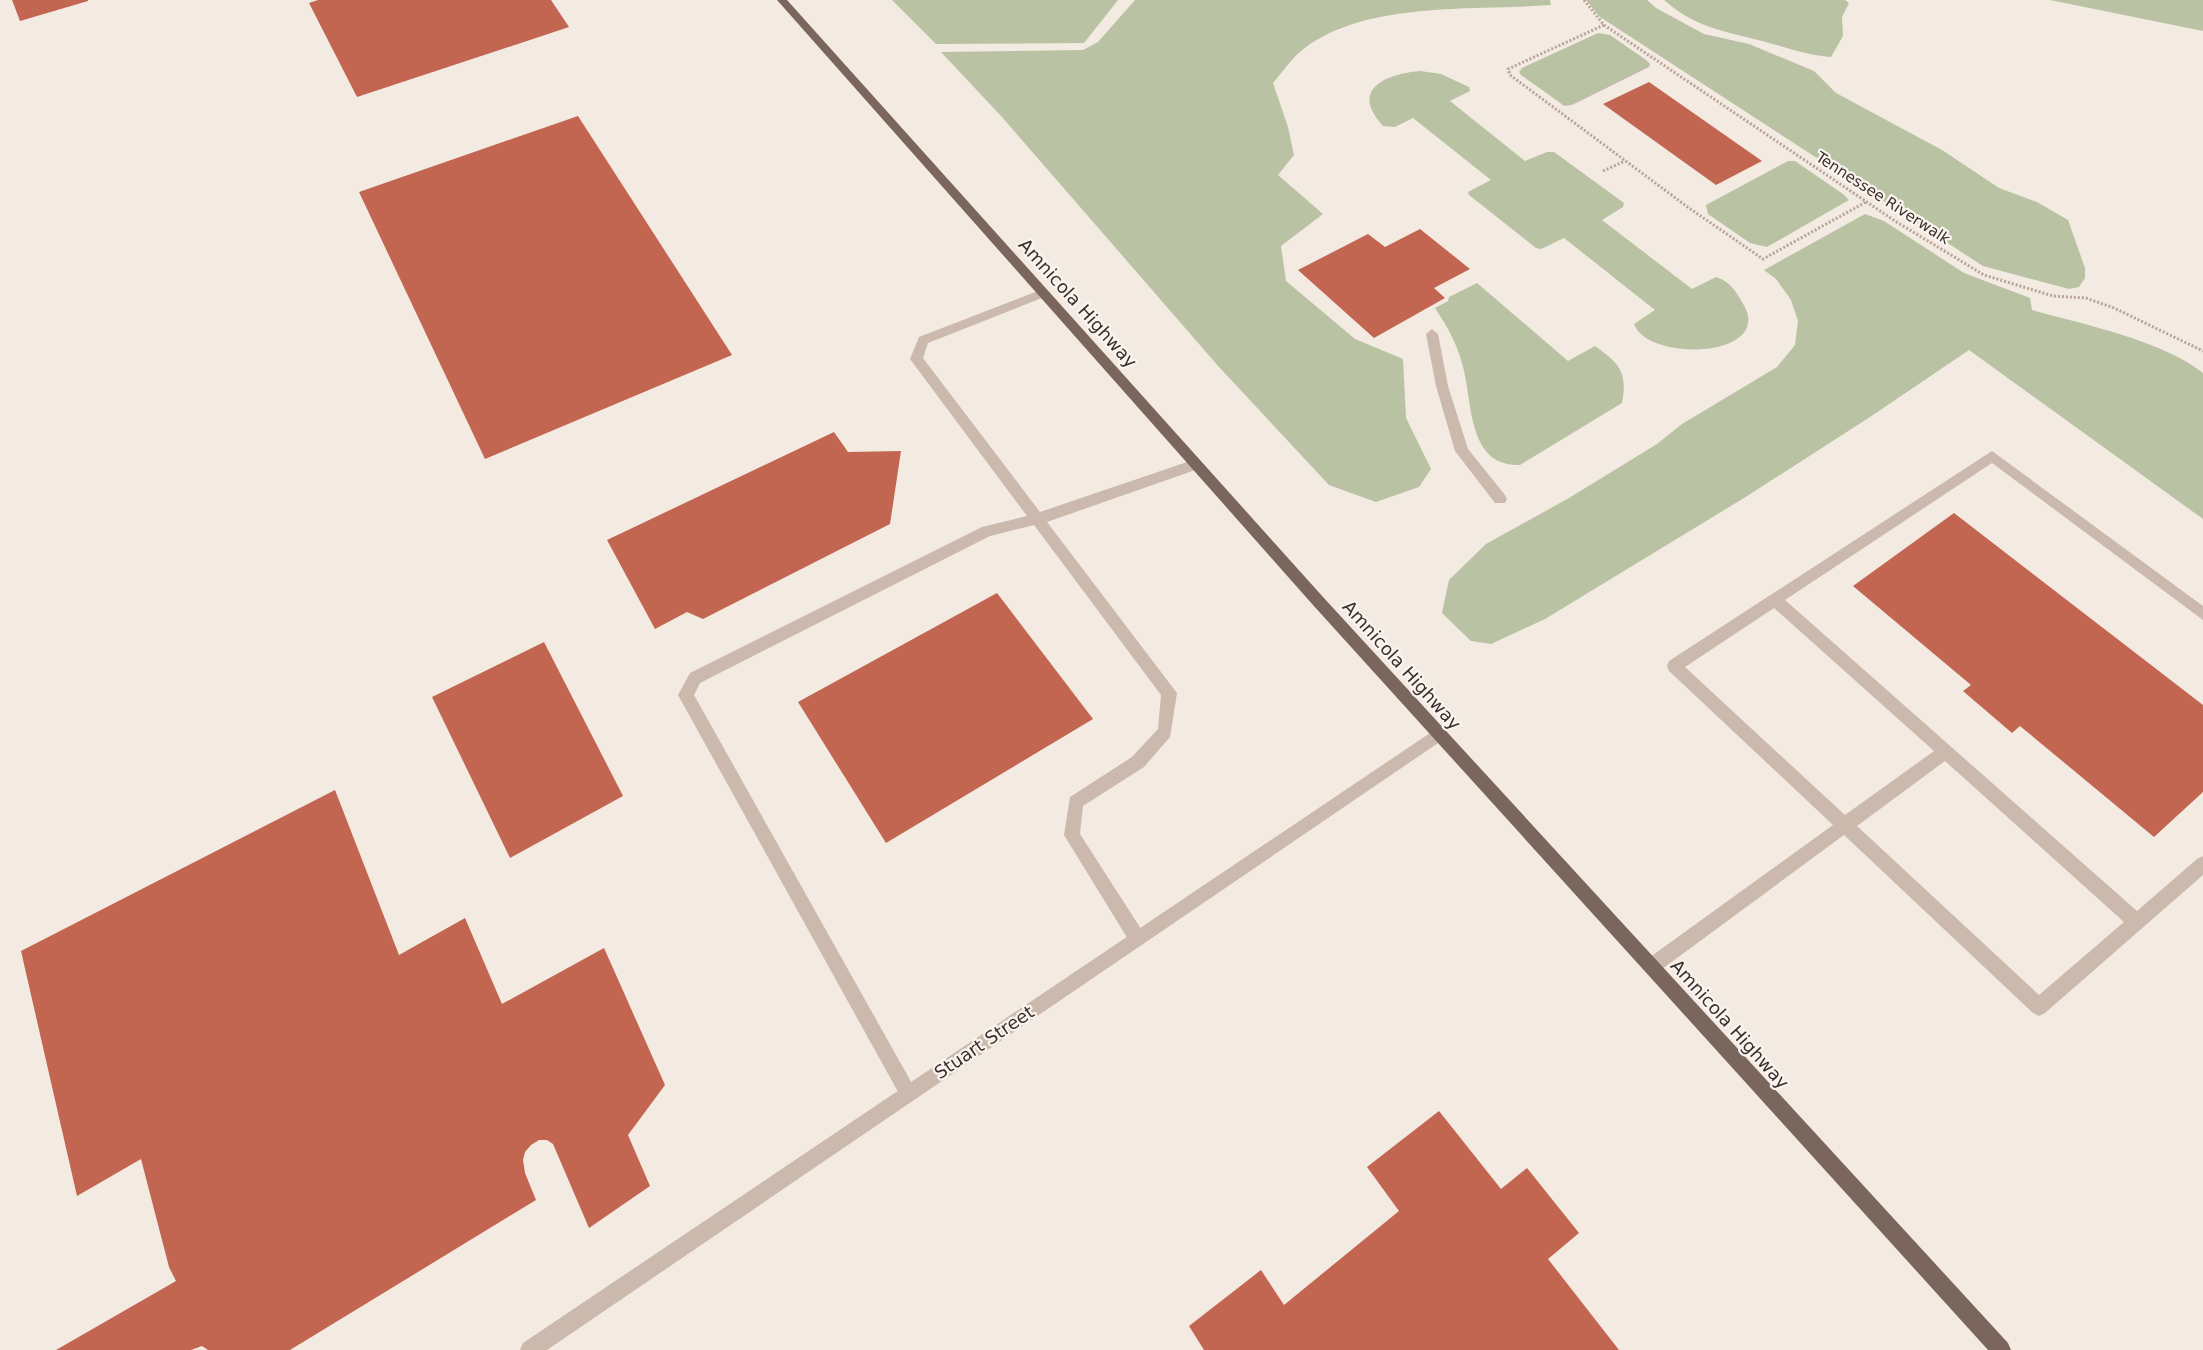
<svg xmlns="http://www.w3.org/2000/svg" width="2203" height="1350" viewBox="0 0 2203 1350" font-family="'DejaVu Sans',sans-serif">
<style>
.green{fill:#b9c2a2}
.building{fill:#c26551}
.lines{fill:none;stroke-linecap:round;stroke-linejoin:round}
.path{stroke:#b7a398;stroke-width:3;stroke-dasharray:2 2;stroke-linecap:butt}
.service{fill:#cbb9ae;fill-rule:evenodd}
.minor{fill:#cbb9ae;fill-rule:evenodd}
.primary{fill:#7b665e;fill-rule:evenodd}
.labels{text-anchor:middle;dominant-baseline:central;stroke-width:4.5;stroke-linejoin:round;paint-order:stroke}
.far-street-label{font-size:15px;fill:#3a2f2c;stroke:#faf4ef}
.street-label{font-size:18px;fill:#3a2f2c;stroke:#faf4ef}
</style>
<rect width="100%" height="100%" fill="#f3eae2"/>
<g class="green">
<polygon points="892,0 1118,0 1084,43 936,44"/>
<path d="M1135,0H1550L1551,5C1474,11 1363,0 1301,51C1290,60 1282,73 1273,83L1288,127L1294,155L1278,175L1323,214L1281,246L1286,281L1355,339L1403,359L1406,418L1431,469L1419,487L1376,502L1329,485L1219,367L1002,117L941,52L1083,50L1098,42Z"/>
<polygon points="1586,0 1647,0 1656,8 1704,34 1749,44 1814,71 1836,93 1942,150 1999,188 2037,202 2068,220 2085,268 2085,278 2079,287 2069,289 1983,266 1600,17"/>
<path d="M1664,0H1845L1849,3L1842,17L1843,36L1831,57C1806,55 1785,47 1762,41C1724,31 1694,27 1664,0Z"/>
<polygon points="2050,0 2203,0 2203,31"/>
<polygon points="1598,33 1610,35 1646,60 1650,64 1649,67 1572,105 1564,106 1559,102 1521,75 1519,72 1522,68"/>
<path d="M1420,71L1441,74L1469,87L1470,91L1450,101L1525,161L1547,152H1554L1624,203L1623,207L1602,220L1692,289L1716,277C1729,281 1735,290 1742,302C1778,357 1649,364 1634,324L1655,310L1564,238L1541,249L1536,248L1469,195L1468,192L1491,180L1413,118L1395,127L1383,126C1349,89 1386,74 1420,71Z"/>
<polygon points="1788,161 1795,161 1843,194 1849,200 1767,247 1750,243 1708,214 1706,205"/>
<path d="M1865,214L1884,221L1964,273L2030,298L2032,310C2082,324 2164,341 2203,373V519L1969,350L1870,417L1744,498L1545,619L1491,644L1471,641L1442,613L1449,580L1486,544L1569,498L1657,444L1682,424L1777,367L1795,345L1798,321L1791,300L1776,279L1764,270Z"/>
<path d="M1477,283L1568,361L1595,346C1619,363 1628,372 1622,403L1520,465C1466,467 1473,399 1462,363C1456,342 1447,326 1435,308L1448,301L1449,297Z"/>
</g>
<g class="building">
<polygon points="12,0 88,0 88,1 20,21"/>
<polygon points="318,0 551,0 569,27 357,97 309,3"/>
<polygon points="1649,82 1762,161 1716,185 1603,104"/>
<polygon points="578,116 732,355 485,459 359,192"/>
<polygon points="1420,229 1470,269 1434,288 1445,298 1374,338 1298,270 1368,234 1385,247"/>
<polygon points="834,432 848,452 901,451 890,524 703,619 687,612 655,629 607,540"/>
<polygon points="1954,513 2203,705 2203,792 2154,837 2020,726 2012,733 1963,691 1971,685 1853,586"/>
<polygon points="997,593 1093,719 886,843 798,702"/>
<polygon points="544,642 623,796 510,858 432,697"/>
<polygon points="335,790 399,955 465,918 502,1004 604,948 665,1085 628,1135 650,1186 589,1228 553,1144 547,1140 539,1140 531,1145 525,1152 523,1160 525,1173 536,1200 290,1350 208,1350 202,1346 191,1350 56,1350 176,1281 169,1267 141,1159 77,1196 21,951"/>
<polygon points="1439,1111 1501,1189 1527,1168 1579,1233 1548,1259 1619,1350 1204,1350 1189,1326 1261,1270 1284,1305 1399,1211 1367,1167"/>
</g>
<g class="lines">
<g class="path">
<polyline points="1584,0 1604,25 1895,221 1984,275 2053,296 2086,298 2114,308 2203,351"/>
<polyline points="1604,25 1508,69 1510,75 1689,208 1763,259 1866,202"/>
<polyline points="1603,171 1625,161"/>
</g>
<g class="service">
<polygon points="1043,289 1049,293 1047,296 928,343 923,358 1040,512 1196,459 1203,464 1201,468 1047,522 1177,693 1170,737 1144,767 1083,806 1080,834 1143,932 1145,938 1143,944 1137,946 1131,944 1064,835 1070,797 1132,757 1158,729 1161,695 1034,525 990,536 700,683 694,695 914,1087 917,1093 914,1099 908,1102 902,1099 678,695 690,673 982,527 1027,516 910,359 919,337"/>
<polygon points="1432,329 1438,334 1448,386 1468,449 1505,495 1507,499 1505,503 1495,503 1455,451 1436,386 1426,334"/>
<path d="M1992,451L2203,606V620L1992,463L1785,600L2137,911L2197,859L2203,856V875L2045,1013L2039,1016L2033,1013L1844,835L1658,972L1652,974L1646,972L1643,966L1646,960L1833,825L1669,671L1667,666L1669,661ZM1774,608L1934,751L1845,815L1685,667ZM1945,761L2124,922L2039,995L1857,826Z"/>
</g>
<polygon class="minor" points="1439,727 1444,729 1447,734 1444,739 547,1350 520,1350 523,1343"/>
<polygon class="primary" points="777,0 787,0 1323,597 2008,1343 2011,1350 1988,1350 1313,605"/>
</g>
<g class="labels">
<g class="far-street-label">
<text transform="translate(1883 198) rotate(33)">Tennessee Riverwalk</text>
</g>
<g class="street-label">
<text transform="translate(1078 303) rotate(48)">Amnicola Highway</text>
<text transform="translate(1402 665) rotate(48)">Amnicola Highway</text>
<text transform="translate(1730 1024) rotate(48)">Amnicola Highway</text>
<text transform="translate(984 1042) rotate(-34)">Stuart Street</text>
</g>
</g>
</svg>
